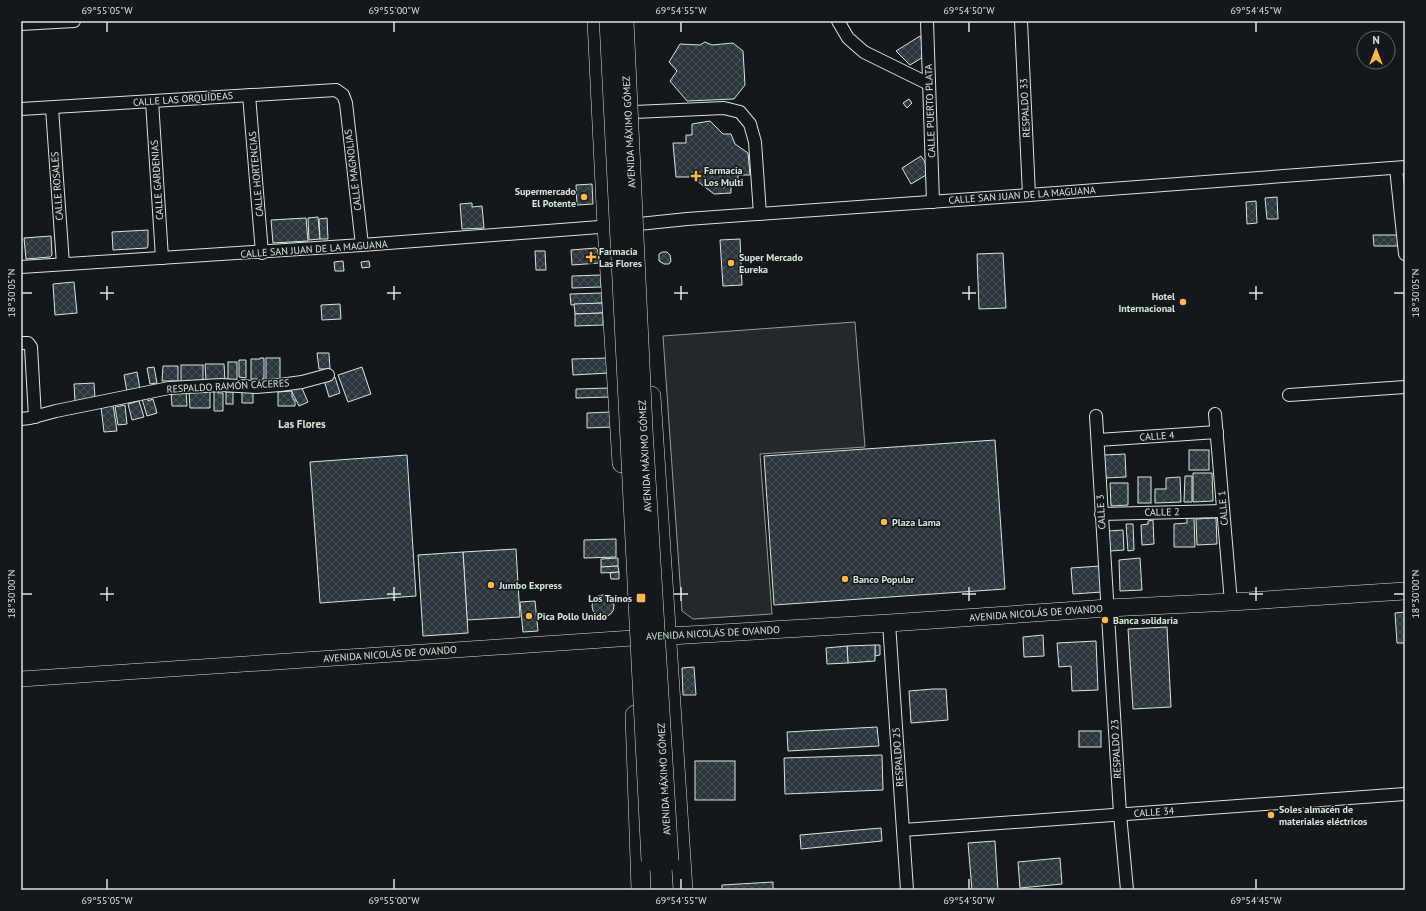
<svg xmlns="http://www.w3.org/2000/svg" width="1426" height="911" viewBox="0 0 1426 911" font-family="'PT Sans',sans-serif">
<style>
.parking{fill:#24282b;stroke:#939e99}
.building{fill:url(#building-cross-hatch);stroke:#d8e6dc}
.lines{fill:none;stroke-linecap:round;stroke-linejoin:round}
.minor-casing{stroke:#d8e6dc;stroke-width:14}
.tertiary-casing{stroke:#d8e6dc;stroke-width:16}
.secondary-casing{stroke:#d8e6dc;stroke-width:18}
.primary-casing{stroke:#d8e6dc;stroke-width:20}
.minor{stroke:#14181c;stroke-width:12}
.tertiary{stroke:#14181c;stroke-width:15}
.secondary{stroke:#14181c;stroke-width:17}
.primary{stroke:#14181c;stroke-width:19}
.primary-bridge-casing{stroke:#d8e6dc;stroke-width:20;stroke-linecap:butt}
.primary-bridge{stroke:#14181c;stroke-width:19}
.ticks{fill:none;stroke:#d8e6dc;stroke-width:1.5}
.poi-dot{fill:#ffb74d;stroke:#14181c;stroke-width:1.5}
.labels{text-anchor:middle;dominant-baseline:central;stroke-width:3;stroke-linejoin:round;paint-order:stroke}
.street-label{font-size:10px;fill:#d8e6dc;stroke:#14181c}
.poi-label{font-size:10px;font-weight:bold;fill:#d8e6dc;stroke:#14181c;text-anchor:start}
.neighbourhood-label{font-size:11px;font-weight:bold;fill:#d8e6dc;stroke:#14181c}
.neatline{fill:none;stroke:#d8e6dc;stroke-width:1.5}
.ticks-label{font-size:10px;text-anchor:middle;fill:#d8e6dc}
</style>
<defs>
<pattern id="building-cross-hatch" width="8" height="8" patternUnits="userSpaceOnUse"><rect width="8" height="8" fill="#2c363c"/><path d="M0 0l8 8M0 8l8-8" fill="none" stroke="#4a5358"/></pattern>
</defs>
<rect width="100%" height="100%" fill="#14181c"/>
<polygon class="parking" points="855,322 865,447 760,454 772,614 693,619 682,611 663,336"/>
<g class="building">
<polygon points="920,36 928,54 910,65 896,51"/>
<polygon points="705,42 712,45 733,43 743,51 745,85 734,99 687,101 670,81 677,71 669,62 680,44 700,45"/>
<polygon points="909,99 912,103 907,108 903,103"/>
<polygon points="710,121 723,134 731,134 735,144 748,153 750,175 738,175 738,181 731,182 731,193 714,194 692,177 676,177 673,143 686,143 686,135 692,135 692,124"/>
<polygon points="921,156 931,172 911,184 902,168"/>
<polygon points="592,184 593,204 577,205 576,185"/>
<polygon points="1277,197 1278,219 1267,219 1265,198"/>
<polygon points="1256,201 1257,223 1247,224 1246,202"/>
<polygon points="472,203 472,207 482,206 484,228 462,229 460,204"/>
<polygon points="318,217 320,239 309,240 308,218"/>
<polygon points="306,218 308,241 273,243 271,220"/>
<polygon points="327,218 328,239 320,239 319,219"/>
<polygon points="148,230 148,246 147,248 113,250 112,232"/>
<polygon points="1373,235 1398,235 1399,246 1374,246"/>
<polygon points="51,236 52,255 50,257 26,259 24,238"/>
<polygon points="740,239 742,285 723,286 720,240"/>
<polygon points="596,248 598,251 599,263 572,265 571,250"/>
<polygon points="535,251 545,251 546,270 536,270"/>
<polygon points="662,252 667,252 670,255 671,261 669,264 664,264 659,261 659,254"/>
<polygon points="1003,253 1006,308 979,309 977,254"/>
<polygon points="343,261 344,271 335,271 334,262"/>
<polygon points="369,261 370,267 362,268 361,262"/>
<polygon points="601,275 601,287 572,288 572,276"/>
<polygon points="74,282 77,313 55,315 53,284"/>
<polygon points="602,293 602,303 571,305 570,294"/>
<polygon points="602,303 603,313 575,314 574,304"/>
<polygon points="340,304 341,319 322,320 321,305"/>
<polygon points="603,313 603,325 575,326 575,314"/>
<polygon points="317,353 329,353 330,369 319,369"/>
<polygon points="260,358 264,358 264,379 251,379 251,359 260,359"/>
<rect x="266" y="358" width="14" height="24"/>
<polygon points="608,358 609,373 573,375 572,359"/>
<polygon points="239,360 246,360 246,378 239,377"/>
<rect x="228" y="362" width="9" height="19"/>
<polygon points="205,364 224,364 225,380 206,380"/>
<rect x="181" y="365" width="22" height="17"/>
<polygon points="163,366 178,366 178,381 162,381"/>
<polygon points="154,367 157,383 150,384 147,368"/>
<polygon points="362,367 371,394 348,402 338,375"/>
<polygon points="137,372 140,389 127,392 124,375"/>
<polygon points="335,377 340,393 329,397 324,380"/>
<polygon points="94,383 95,399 75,401 74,384"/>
<polygon points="301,386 308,402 299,406 291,390"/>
<polygon points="609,388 610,397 576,398 576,389"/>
<polygon points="214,390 218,390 218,393 223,393 223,411 214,411"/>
<polygon points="242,390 253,392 253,403 242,403"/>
<polygon points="186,391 187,406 172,406 171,392"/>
<polygon points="189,391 210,391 210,408 190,408"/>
<polygon points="292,391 292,397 293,397 293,400 295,400 295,406 278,406 278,392"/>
<rect x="226" y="392" width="7" height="12"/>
<polygon points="148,397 148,401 153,399 157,413 147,416 142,399"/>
<polygon points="139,401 144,417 132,420 128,404"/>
<polygon points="113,405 117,431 104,432 101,407"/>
<polygon points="125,405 127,424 118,425 115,407"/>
<polygon points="611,412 612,427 587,428 587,413"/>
<polygon points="995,440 1005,589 774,605 764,456"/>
<rect x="1189" y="450" width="20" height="20"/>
<polygon points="1125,454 1126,477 1105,478 1104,455"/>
<polygon points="407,455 416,596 320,603 310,462"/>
<polygon points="1193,473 1212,473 1213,501 1193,502"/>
<polygon points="1185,476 1192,476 1192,502 1184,502"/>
<rect x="1138" y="477" width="13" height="26"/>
<polygon points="1180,477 1181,502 1155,503 1155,489 1166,489 1166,478"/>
<polygon points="1110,483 1128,483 1128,505 1111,506"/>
<polygon points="1187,518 1194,518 1195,547 1174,547 1174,524 1187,523"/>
<polygon points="1216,518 1217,544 1197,545 1196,519"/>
<polygon points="1153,520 1154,544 1142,545 1141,525 1148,524 1148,521"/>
<polygon points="1126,524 1133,524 1134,550 1128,551"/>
<polygon points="1123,530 1124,550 1110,551 1109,531"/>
<polygon points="616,539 616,557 584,558 584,540"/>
<polygon points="516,549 520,617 467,620 463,552"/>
<polygon points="463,552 468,633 423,636 418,555"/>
<polygon points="618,558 618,566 601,567 601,559"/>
<polygon points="1140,558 1142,590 1120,591 1119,560"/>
<polygon points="618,566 619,572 601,573 601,567"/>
<polygon points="1100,566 1102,592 1073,594 1071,568"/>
<polygon points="619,572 619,579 611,579 610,573"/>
<circle cx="603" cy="606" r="11"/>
<polygon points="535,601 538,631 523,632 520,602"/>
<polygon points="1405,612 1405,643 1397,643 1395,613"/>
<polygon points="1167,627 1171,707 1133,709 1128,629"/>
<polygon points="1043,635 1044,656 1024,657 1023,637"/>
<polygon points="1096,641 1098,690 1072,691 1071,666 1059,667 1057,643"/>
<polygon points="875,645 880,645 880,655 875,656"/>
<polygon points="875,645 875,661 848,663 847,646"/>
<polygon points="847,646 848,663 827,664 826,648"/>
<polygon points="694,667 696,695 683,695 682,668"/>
<polygon points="933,689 946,689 948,720 911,723 909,691"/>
<polygon points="877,727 879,746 788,751 787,732"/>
<rect x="1079" y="731" width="22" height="16"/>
<polygon points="882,755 883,790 785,794 784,758"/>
<rect x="695" y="761" width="40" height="39"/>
<polygon points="881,828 882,841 801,849 800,835"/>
<polygon points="995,841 998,890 972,890 968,843"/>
<polygon points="1060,858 1062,884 1020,888 1018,862"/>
<polygon points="773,882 773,890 722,890 722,885"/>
</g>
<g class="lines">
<defs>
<g id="minor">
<polyline points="838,21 848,38 864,52 929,84"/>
<polyline points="927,21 933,202"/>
<polyline points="1021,21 1029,195"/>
<polyline points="21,24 74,21"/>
<polyline points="249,95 262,253"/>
<polyline points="152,101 162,258"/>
<polyline points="52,108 63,264"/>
<polyline points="21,109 336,90 343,95 346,103 362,245"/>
<polyline points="634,112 724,108 740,112 750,124 755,142 760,214"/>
<polyline points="1396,168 1405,254"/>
<polyline points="21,267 362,245 639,224 687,219 1029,195 1405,167"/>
<polyline points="21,343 28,343 31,347 35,417"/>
<polyline points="1289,395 1405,387"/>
<polyline points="1215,414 1231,602"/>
<polyline points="1096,416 1120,814 1127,890"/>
<polyline points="21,419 30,418 56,411 169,388 221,385 256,387 280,385 302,382 328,375"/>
<polyline points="1098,440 1217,432"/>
<polyline points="1101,514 1223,511"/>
<polyline points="889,623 907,890"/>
<polyline points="903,830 1405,794"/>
</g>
<polyline id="tertiary" points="21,679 633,638"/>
<polyline id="secondary" points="653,637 889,623 1108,608 1231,602 1405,591"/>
<g id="primary">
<polyline points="597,21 607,226 622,463"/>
<polyline points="651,396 683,890"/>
<polyline points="635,715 641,890"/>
</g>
</defs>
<use href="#minor" class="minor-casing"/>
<use href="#tertiary" class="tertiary-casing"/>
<use href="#secondary" class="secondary-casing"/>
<use href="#primary" class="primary-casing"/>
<use href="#minor" class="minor"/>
<use href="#tertiary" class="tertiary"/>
<use href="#secondary" class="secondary"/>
<use href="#primary" class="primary"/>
<defs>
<g id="primary-bridge">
<polyline points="609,21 651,861"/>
<polyline points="624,21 643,429 669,861"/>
</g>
</defs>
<use href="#primary-bridge" class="primary-bridge-casing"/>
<use href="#primary-bridge" class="primary-bridge"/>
</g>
<path class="ticks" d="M107,22V32M394,22V32M681,22V32M969,22V32M1256,22V32M107,286V300M394,286V300M681,286V300M969,286V300M1256,286V300M22,293H32M100,293H114M387,293H401M674,293H688M962,293H976M1249,293H1263M1394,293H1404M107,587V601M394,587V601M681,587V601M969,587V601M1256,587V601M22,594H32M100,594H114M387,594H401M674,594H688M962,594H976M1249,594H1263M1394,594H1404M107,879V889M394,879V889M681,879V889M969,879V889M1256,879V889"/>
<g class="poi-dot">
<path d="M694 170h4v4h4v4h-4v4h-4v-4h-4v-4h4z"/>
<circle cx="584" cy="197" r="4"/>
<path d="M589 251h4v4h4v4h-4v4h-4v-4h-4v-4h4z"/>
<circle cx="731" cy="263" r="4"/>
<circle cx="1183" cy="302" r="4"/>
<circle cx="884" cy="522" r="4"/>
<circle cx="845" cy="579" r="4"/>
<circle cx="491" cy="585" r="4"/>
<rect x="636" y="593" width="10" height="10" rx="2"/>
<circle cx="529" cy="616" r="4"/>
<circle cx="1105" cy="620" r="4"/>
<circle cx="1271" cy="815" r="4"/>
</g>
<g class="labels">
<g class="street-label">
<text transform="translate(183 99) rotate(-4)">CALLE LAS ORQUÍDEAS</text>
<text transform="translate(1025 108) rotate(-93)">RESPALDO 33</text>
<text transform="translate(930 111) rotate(-92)">CALLE PUERTO PLATA</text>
<text transform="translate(629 132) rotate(-93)">AVENIDA MÁXIMO GÓMEZ</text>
<text transform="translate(353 170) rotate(-97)">CALLE MAGNOLIAS</text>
<text transform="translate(256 174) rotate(-95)">CALLE HORTENCIAS</text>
<text transform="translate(157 180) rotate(-94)">CALLE GARDENIAS</text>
<text transform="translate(57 186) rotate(-94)">CALLE ROSALES</text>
<text transform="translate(1022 195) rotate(-4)">CALLE SAN JUAN DE LA MAGUANA</text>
<text transform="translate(314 249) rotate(-4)">CALLE SAN JUAN DE LA MAGUANA</text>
<text transform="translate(228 386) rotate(-3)">RESPALDO RAMÓN CÁCERES</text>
<text transform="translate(1157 436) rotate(-4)">CALLE 4</text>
<text transform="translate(645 456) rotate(-93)">AVENIDA MÁXIMO GÓMEZ</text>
<text transform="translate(1223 508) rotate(-95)">CALLE 1</text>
<text transform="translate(1101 512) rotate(-93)">CALLE 3</text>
<text transform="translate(1162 512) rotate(-1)">CALLE 2</text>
<text transform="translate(1036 613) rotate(-4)">AVENIDA NICOLÁS DE OVANDO</text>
<text transform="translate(713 633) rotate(-3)">AVENIDA NICOLÁS DE OVANDO</text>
<text transform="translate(390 654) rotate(-4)">AVENIDA NICOLÁS DE OVANDO</text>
<text transform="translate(1116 749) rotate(-93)">RESPALDO 23</text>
<text transform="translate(898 757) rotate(-94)">RESPALDO 25</text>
<text transform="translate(664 779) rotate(-93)">AVENIDA MÁXIMO GÓMEZ</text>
<text transform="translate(1154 812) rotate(-4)">CALLE 34</text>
</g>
<g class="poi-label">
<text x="704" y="170">Farmacia<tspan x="704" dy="12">Los Multi</tspan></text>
<text x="576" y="191" text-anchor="end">Supermercado<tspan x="576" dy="12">El Potente</tspan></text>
<text x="599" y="251">Farmacia<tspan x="599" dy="12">Las Flores</tspan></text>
<text x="739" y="257">Super Mercado<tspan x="739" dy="12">Eureka</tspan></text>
<text x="1175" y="296" text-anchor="end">Hotel<tspan x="1175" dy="12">Internacional</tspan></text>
<text x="892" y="522">Plaza Lama</text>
<text x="853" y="579">Banco Popular</text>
<text x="499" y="585">Jumbo Express</text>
<text x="632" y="598" text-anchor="end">Los Taínos</text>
<text x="537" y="616">Pica Pollo Unido</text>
<text x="1113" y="620">Banca solidaria</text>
<text x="1279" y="809">Soles almacén de<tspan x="1279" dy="12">materiales eléctricos</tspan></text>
</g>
<g class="neighbourhood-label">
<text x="302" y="424">Las Flores</text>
</g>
</g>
<rect width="1426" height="911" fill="none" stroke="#14181c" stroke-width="44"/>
<g transform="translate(1376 50)"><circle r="19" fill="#14181c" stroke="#626a69"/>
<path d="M0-3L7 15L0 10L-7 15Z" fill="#ffb74d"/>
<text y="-6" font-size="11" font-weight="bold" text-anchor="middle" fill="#d8e6dc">N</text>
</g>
<rect x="22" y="22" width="1382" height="867" class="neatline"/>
<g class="ticks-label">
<text x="107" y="14">69°55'05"W</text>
<text x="394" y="14">69°55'00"W</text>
<text x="681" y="14">69°54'55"W</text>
<text x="969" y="14">69°54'50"W</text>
<text x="1256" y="14">69°54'45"W</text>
<text transform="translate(11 293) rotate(-90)" y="4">18°30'05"N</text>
<text transform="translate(1415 293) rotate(-90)" y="4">18°30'05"N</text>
<text transform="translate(11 594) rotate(-90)" y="4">18°30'00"N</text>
<text transform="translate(1415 594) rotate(-90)" y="4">18°30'00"N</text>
<text x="107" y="904">69°55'05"W</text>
<text x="394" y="904">69°55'00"W</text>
<text x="681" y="904">69°54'55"W</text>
<text x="969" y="904">69°54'50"W</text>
<text x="1256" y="904">69°54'45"W</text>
</g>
</svg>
